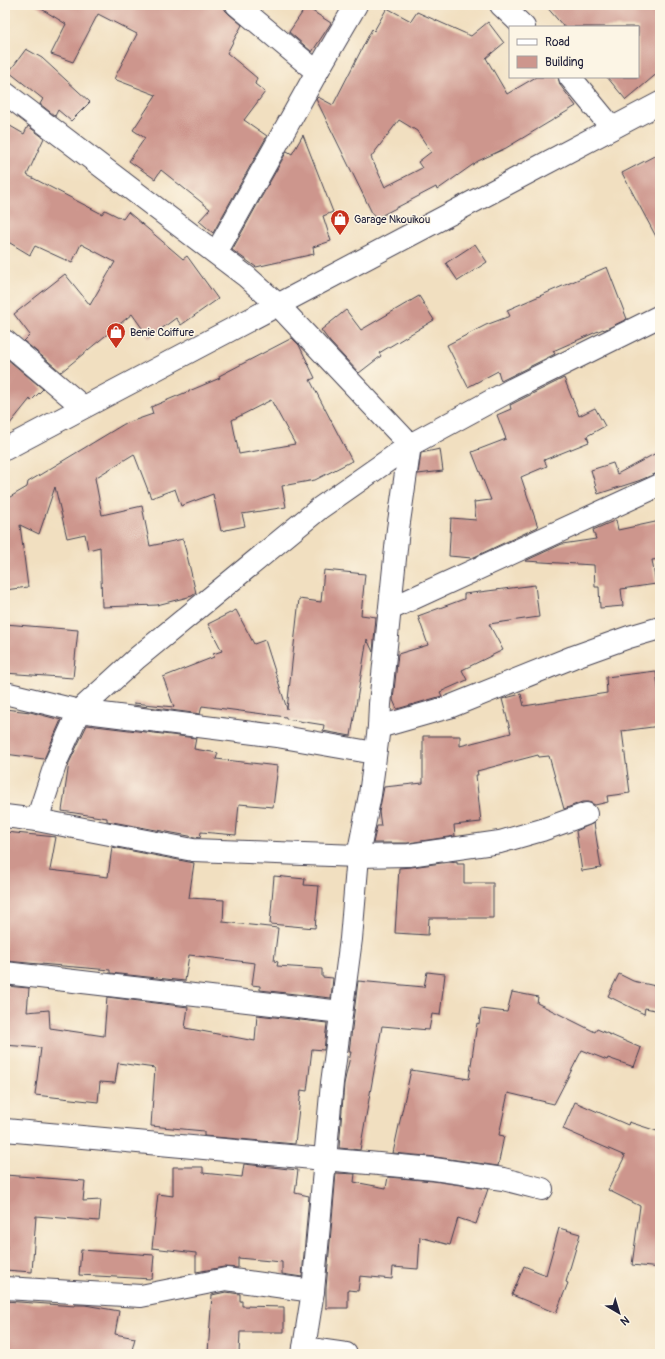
<svg xmlns="http://www.w3.org/2000/svg" width="665" height="1359" viewBox="0 0 665 1359" font-family="Pangolin,sans-serif">
<style>
.building{fill:#cd968d;fill-rule:evenodd}
.lines{fill:none;stroke-linecap:round;stroke-linejoin:round}
.minor-casing{stroke:#413e4f;stroke-width:24}
.trunk-casing{stroke:#413e4f;stroke-width:24}
.minor{stroke:#fff;stroke-width:22}
.trunk{stroke:#fff;stroke-width:22}
.labels{text-anchor:middle;dominant-baseline:central;stroke-width:3;stroke-linejoin:round;paint-order:stroke}
.poi-label{font-size:11px;fill:#22223b;stroke:#fcf5e5;text-anchor:start}
</style>
<rect width="100%" height="100%" fill="#fcf5e5"/>
<filter id="ink" filterUnits="userSpaceOnUse"><feTurbulence type="fractalNoise" baseFrequency=".025" numOctaves="2"/><feDisplacementMap in="SourceGraphic" scale="8" xChannelSelector="R" yChannelSelector="G"/><feConvolveMatrix kernelMatrix="1 2 1 2 8 2 1 2 1" color-interpolation-filters="sRGB"/></filter>
<filter id="wash" filterUnits="userSpaceOnUse"><feTurbulence type="fractalNoise" baseFrequency=".012" numOctaves="4" result="noise"/><feDisplacementMap in="SourceGraphic" scale="16" xChannelSelector="R" yChannelSelector="G"/><feGaussianBlur stdDeviation="0.9" result="paint"/><feColorMatrix in="noise" values="0 0 0 0 0 0 0 0 0 0 0 0 0 0 0 0 0 1.4 0 .05"/><feComposite in="paint" operator="in"/></filter>
<g filter="url(#wash)">
<rect width="100%" height="100%" fill="#f1dfc0"/>
<g id="blocks">
<g class="building">
<polygon points="35,5 225,5 225,10 229,14 242,25 227,53 257,78 255,84 265,92 244,120 267,136 213,233 199,221 210,209 161,170 155,179 129,161 145,138 133,130 156,95 114,79 137,34 98,14 73,62 51,54 66,24"/>
<polygon points="545,5 660,5 660,71 626,100 607,77 638,77 638,27 564,27"/>
<polygon points="306,7 331,23 312,52 289,32"/>
<path d="M387,8L411,21L417,12L471,36L488,22L504,43L486,58L507,94L536,77H558L560,85L576,106L506,148L478,161L437,190L436,187L375,219L316,99L318,97L333,105L372,29L374,31ZM399,120L417,131L431,152L418,162L422,168L385,187L371,157Z"/>
<polygon points="26,49 42,58 90,102 71,121 58,110 55,116 40,104 43,99 9,72"/>
<polygon points="5,123 24,134 28,126 44,138 27,175 102,214 105,210 123,219 128,212 183,259 187,256 218,299 181,325 176,318 149,338 132,314 61,372 24,341 30,335 14,314 65,274 90,305 115,262 81,244 72,263 35,246 30,255 5,240"/>
<polygon points="303,135 333,212 323,216 331,241 313,247 314,254 256,267 232,250 287,151 292,154"/>
<polygon points="660,153 660,244 622,173"/>
<polygon points="475,244 487,262 458,281 446,263"/>
<polygon points="607,267 627,319 604,330 603,329 553,351 555,354 501,381 498,371 468,387 447,345 486,325 510,316 507,310"/>
<polygon points="419,296 434,320 379,353 381,356 359,373 330,342 321,330 346,310 361,330"/>
<path d="M292,338L299,345L315,378L310,380L352,461L315,480L282,486L286,507L242,514L245,526L221,531L213,494L181,506L175,489L151,498L134,454L95,478L102,515L142,506L150,546L183,539L196,593L192,596L157,605L102,607L100,547L88,550L85,534L67,538L55,487L39,534L20,525L28,587L5,590V500L27,487L28,482L124,424L153,414L151,407L220,378L219,376ZM271,400L295,444L239,454L232,420Z"/>
<polygon points="6,358 43,389 31,401 30,399 5,430 5,360"/>
<polygon points="564,378 579,416 595,408 605,426 587,436 589,442 544,460 547,466 521,477 538,527 472,558 449,556 451,518 476,520 474,502 491,500 472,452 506,439 497,415 511,409 510,405"/>
<polygon points="440,449 443,471 418,474 421,453"/>
<polygon points="660,451 660,473 655,474 638,481 598,494 591,470 613,463 617,474"/>
<polygon points="616,520 618,530 660,521 660,559 652,560 656,584 621,589 623,606 600,608 599,587 595,587 594,565 525,561 562,544 596,539 593,530"/>
<polygon points="324,570 365,574 361,615 376,617 373,652 367,639 351,736 323,731 324,725 286,719 286,717 202,706 200,714 134,705 134,703 174,707 163,677 214,657 213,654 222,651 208,624 236,610 254,644 265,640 287,709 299,599 321,602"/>
<polygon points="535,585 539,617 489,624 503,650 462,670 467,680 440,692 442,696 397,709 393,700 398,654 428,645 418,616 464,599 464,594"/>
<polygon points="5,624 78,630 73,678 5,673"/>
<polygon points="656,671 660,702 660,726 622,731 630,793 607,796 608,802 595,805 589,802 582,802 564,809 549,756 539,757 538,755 477,771 478,775 476,775 481,822 454,825 455,836 408,843 373,843 377,826 381,826 379,812 384,787 423,783 423,736 460,736 460,746 511,733 502,699 521,694 524,706 607,693 606,677"/>
<polygon points="5,709 30,712 61,720 44,759 5,754"/>
<polygon points="87,725 196,738 194,749 218,753 216,759 278,766 273,807 239,804 236,835 201,832 200,838 107,821 107,818 62,811 69,763"/>
<polygon points="594,823 601,868 582,871 576,831"/>
<polygon points="5,832 56,837 50,870 108,877 112,847 194,863 189,898 224,900 223,922 278,928 274,961 278,962 277,966 322,969 322,977 333,978 331,998 260,990 260,986 252,985 255,963 189,955 185,981 110,973 110,970 5,961"/>
<polygon points="457,861 457,864 464,864 464,883 493,883 493,918 429,918 428,935 395,933 399,868 411,867"/>
<polygon points="274,876 305,879 304,885 319,886 315,928 270,924"/>
<polygon points="427,972 445,974 440,1015 432,1014 429,1030 382,1026 360,1150 339,1148 344,1084 351,1052 349,1052 358,981 424,987"/>
<polygon points="619,974 633,981 660,987 660,1011 645,1008 644,1014 608,996"/>
<polygon points="5,986 29,988 27,1012 49,1010 50,1028 104,1036 107,997 188,1007 185,1028 255,1041 257,1015 327,1023 324,1050 312,1049 307,1091 301,1090 295,1144 204,1136 204,1131 151,1126 155,1068 118,1063 115,1083 100,1082 98,1102 35,1095 41,1048 5,1045"/>
<polygon points="512,992 538,997 537,1003 595,1032 597,1029 641,1048 634,1067 608,1058 607,1060 582,1050 554,1104 508,1093 499,1135 504,1136 498,1166 436,1157 393,1153 411,1070 469,1079 477,1023 479,1024 481,1009 507,1012"/>
<polygon points="575,1102 628,1125 629,1122 660,1132 660,1268 632,1265 640,1206 608,1190 625,1156 563,1129"/>
<polygon points="244,1164 298,1170 295,1193 309,1196 302,1277 282,1274 282,1262 238,1258 238,1268 224,1267 196,1272 196,1253 152,1248 158,1194 173,1196 173,1167 203,1167 203,1173 242,1177"/>
<polygon points="336,1173 355,1174 354,1182 386,1188 388,1177 433,1181 488,1189 476,1224 458,1218 450,1245 420,1237 418,1269 393,1267 392,1279 360,1276 358,1291 348,1290 348,1308 326,1308 326,1288"/>
<polygon points="5,1175 85,1181 83,1201 101,1200 99,1221 36,1216 32,1272 5,1270 7,1244 5,1244"/>
<polygon points="559,1228 580,1234 566,1282 568,1283 556,1313 512,1295 524,1266 546,1275"/>
<polygon points="81,1250 154,1255 152,1279 79,1275"/>
<polygon points="226,1292 240,1294 240,1301 242,1301 242,1306 284,1307 284,1332 240,1332 239,1354 208,1353 212,1295"/>
<polygon points="5,1301 75,1306 75,1305 85,1305 119,1311 115,1334 135,1338 131,1354 5,1354"/>
</g>
</g>
</g>
<g filter="url(#ink)">
<use href="#blocks" fill-opacity="0" stroke="#413e4f" stroke-width="1"/>
<g class="lines">
<defs>
<g id="minor">
<polyline points="237,5 317,72"/>
<polyline points="501,5 524,27"/>
<polyline points="570,77 612,128"/>
<polyline points="5,93 247,277 278,305 410,445 398,529 380,704 379,727 370,795 358,856 351,939 332,1083 313,1291 303,1354"/>
<polyline points="216,253 317,72 356,5"/>
<polyline points="5,341 83,407"/>
<polyline points="390,609 660,485"/>
<polyline points="5,693 79,711 277,736 375,753"/>
<polyline points="379,727 449,707 573,657 629,637 660,628"/>
<polyline points="5,816 37,820 193,850 358,856 409,855 500,842 542,830 586,814"/>
<polyline points="37,820 56,762 79,711 137,658 320,508 410,445 513,389 660,316"/>
<polyline points="5,973 341,1012"/>
<polyline points="5,1130 434,1169 503,1179 542,1189"/>
<polyline points="5,1288 141,1296 226,1279 313,1291"/>
<polyline points="304,1348 346,1354"/>
</g>
<polyline id="trunk" points="5,449 660,103"/>
</defs>
<use href="#minor" class="minor-casing"/>
<use href="#trunk" class="trunk-casing"/>
<use href="#minor" class="minor"/>
<use href="#trunk" class="trunk"/>
</g>
</g>
<defs>
<symbol id="shop-pin" viewBox="-11 -11 22 30"><path d="M0 17L-7.5 6A9.5 9.5 0 1 1 7.5 6Z" fill="#c8321e" stroke="#fcf5e5"/><path d="M-5-2.5h2.3a2.7 3.5 0 0 1 5.4 0H5L5.5 6h-11ZM-1.5-2.5h3a1.5 2.3 0 0 0-3 0Z" fill="#fff"/></symbol>
</defs>
<g fill-rule="evenodd">
<use href="#shop-pin" x="329" y="208" width="22" height="30"/>
<use href="#shop-pin" x="105" y="321" width="22" height="30"/>
</g>
<g class="labels">
<g class="poi-label">
<text x="354" y="219">Garage Nkouikou</text>
<text x="130" y="332">Benie Coiffure</text>
</g>
</g>
<rect width="665" height="1359" fill="none" stroke="#fcf5e5" stroke-width="20"/>
<rect x="509" y="26" width="130" height="52" fill="#fcf5e5" stroke="#a5a1a1"/>
<rect x="517" y="39" width="20" height="6" fill="#ffffff" stroke="#a5a1a1"/>
<text x="545" y="46" font-size="12" fill="#22223b">Road</text>
<rect x="517" y="56" width="20" height="12" fill="#cd968d" stroke="#a5a1a1"/>
<text x="545" y="66" font-size="12" fill="#22223b">Building</text>
<g transform="translate(619 1313) rotate(142)" stroke="#fcf5e5" stroke-width="3" paint-order="stroke">
<path d="M0-3L7 15L0 10L-7 15Z" fill="#22223b"/>
<text y="-6" font-size="11" font-weight="bold" text-anchor="middle" fill="#22223b">N</text>
</g>
</svg>
